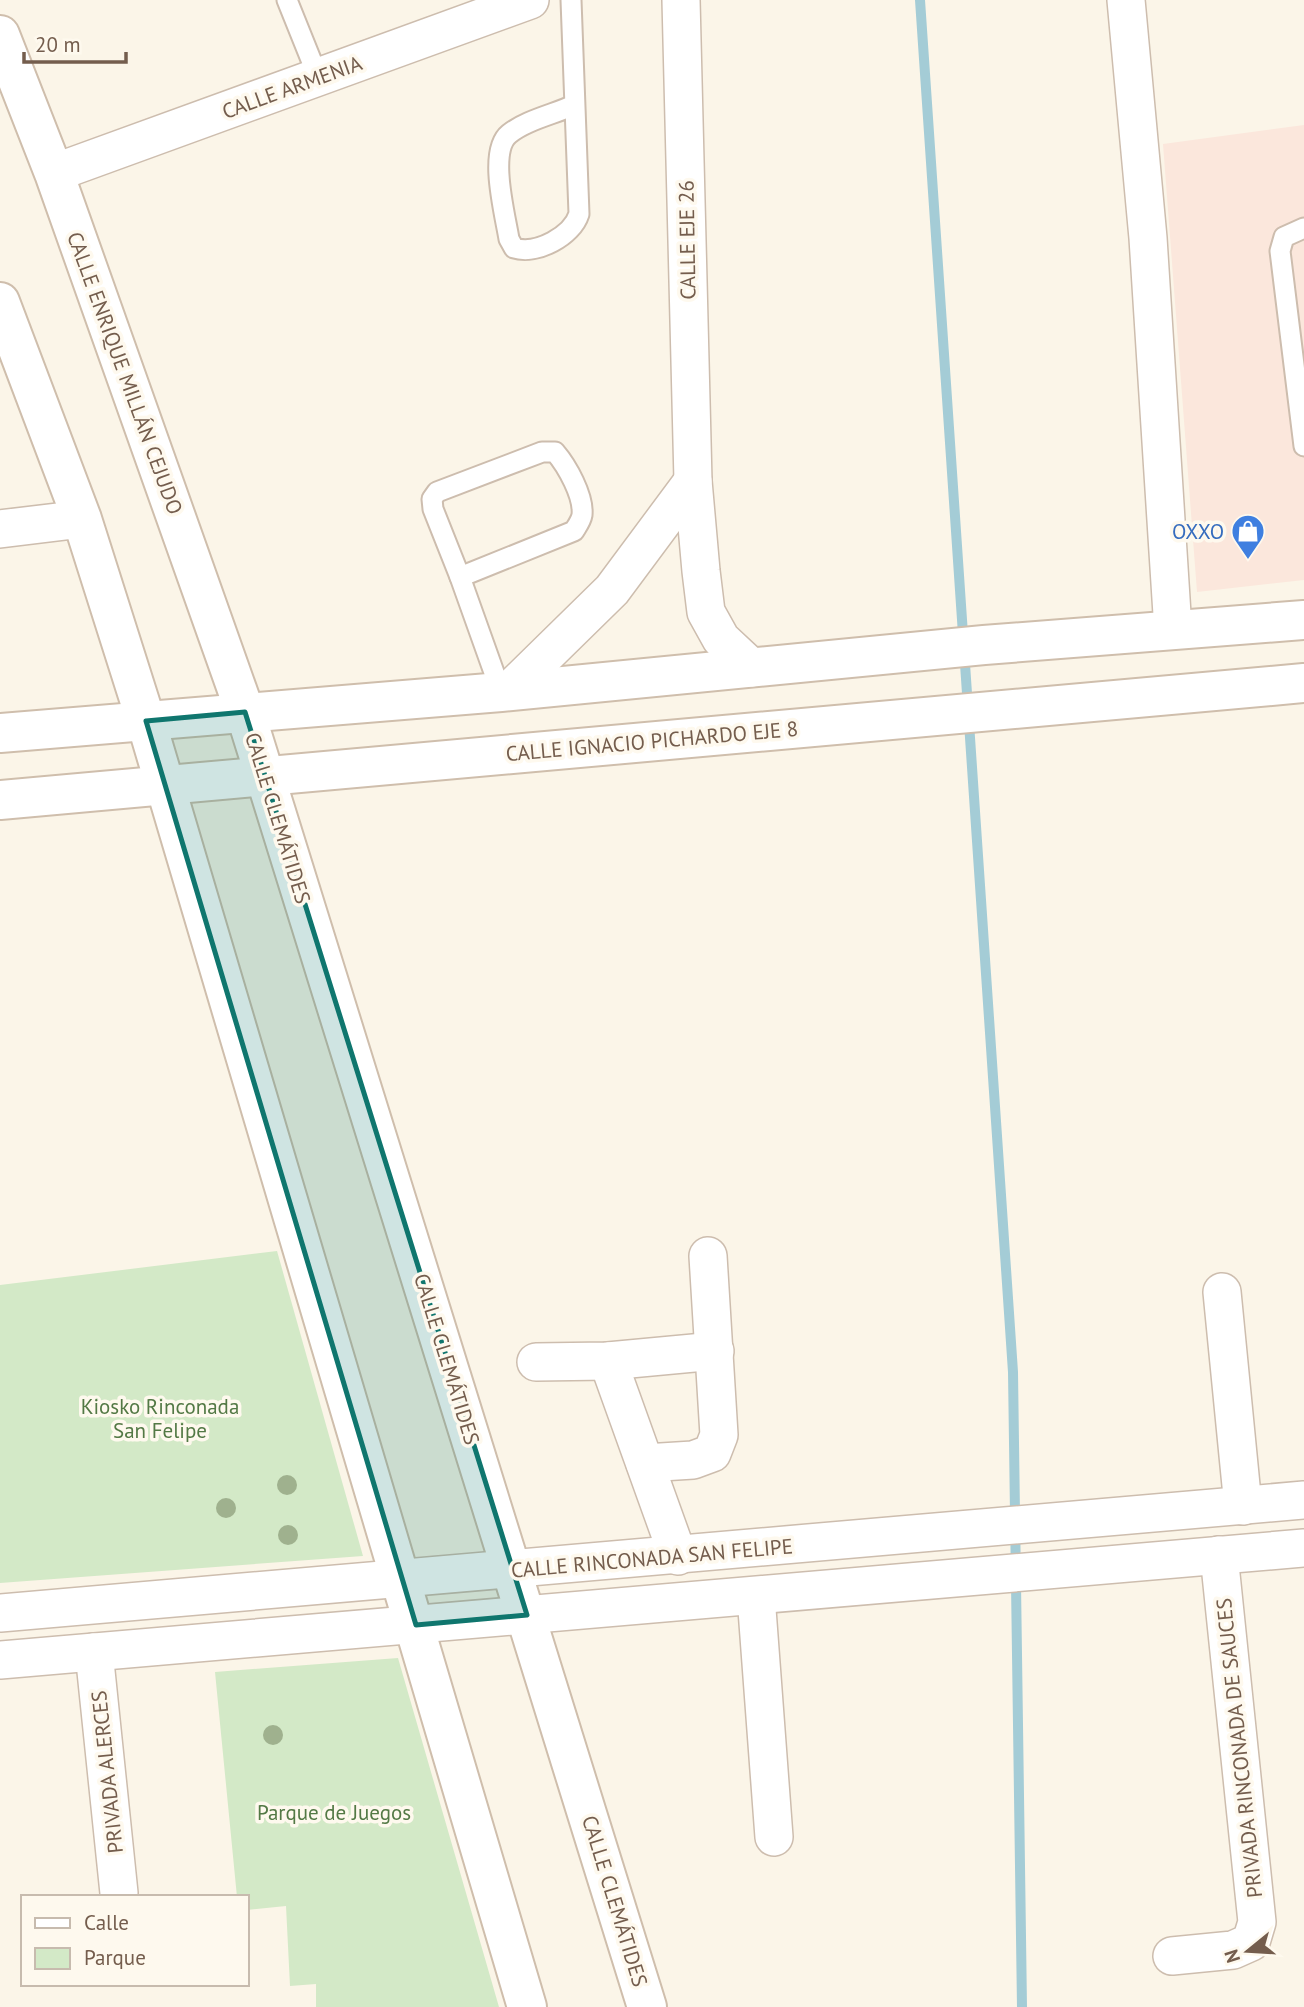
<svg xmlns="http://www.w3.org/2000/svg" width="1304" height="2007" viewBox="0 0 1304 2007" font-family="'PT Sans',sans-serif">
<style>
.commercial{fill:#fbe7dc}
.green{fill:#d3e9c7}
.lines{fill:none;stroke-linecap:round;stroke-linejoin:round}
.stream{stroke:#a4ccd6;stroke-width:10}
.service-casing{stroke:#cdbdae;stroke-width:23}
.minor-casing{stroke:#cdbdae;stroke-width:40}
.secondary-casing{stroke:#cfbeac;stroke-width:42}
.service{stroke:#fff;stroke-width:19}
.minor{stroke:#fff;stroke-width:37}
.secondary{stroke:#fff;stroke-width:38}
.tree{fill:#9fb18e}
.marked{fill:#0f766e;fill-opacity:0.2;stroke:#0f766e;stroke-width:5;stroke-linejoin:round}
.labels{text-anchor:middle;dominant-baseline:central;stroke-width:7;stroke-linejoin:round;paint-order:stroke}
.street-label{font-size:21px;fill:#745d4d;stroke:#fef9ee}
.shop-label{font-size:21px;fill:#366cbe;stroke:#fef9ee;text-anchor:end}
.park-label{font-size:21px;fill:#537945;stroke:#fef9ee}
</style>
<rect width="100%" height="100%" fill="#fbf5e8"/>
<polygon class="commercial" points="1304,125 1304,580 1197,592 1163,144"/>
<g class="green">
<polygon points="277,1251 363,1556 0,1583 0,1285"/>
<polygon points="398,1658 499,2007 316,2007 316,1984 290,1986 286,1906 247,1910 247,1897 237,1897 215,1672"/>
</g>
<g class="lines">
<polyline class="stream" points="920,0 1013,1372 1022,2007"/>
<defs>
<g id="service">
<polyline points="287,0 318,77"/>
<path d="M571,0L579,214C572,236 537,255 514,248L509,239C505,214 488,151 509,134C526,120 555,114 574,105"/>
<polyline points="1304,228 1284,237 1280,251 1304,446"/>
<path d="M542,452H555C567,466 584,496 582,515C581,521 577,526 574,531L460,577L433,509L432,499L437,492Z"/>
<polyline points="460,577 501,692"/>
</g>
<g id="minor">
<polyline points="681,0 693,481 701,571 706,612 721,639 752,668"/>
<polyline points="1126,0 1148,238 1173,630"/>
<polyline points="54,173 530,0"/>
<polyline points="0,529 82,519"/>
<polyline points="509,691 612,590 693,481"/>
<polyline points="1222,1292 1243,1506"/>
<polyline points="608,1361 678,1556"/>
<polyline points="536,1362 608,1361 715,1351"/>
<polyline points="645,1463 693,1460 712,1453 719,1435 708,1256"/>
<polyline points="756,1596 774,1837"/>
<polyline points="0,1613 1304,1500"/>
<polyline points="94,1652 119,1893"/>
<polyline points="0,1660 1304,1548"/>
<polyline points="1172,1956 1233,1950 1251,1942 1257,1922 1219,1555"/>
</g>
<g id="secondary">
<polyline points="0,35 54,173 245,712 647,2007"/>
<polyline points="0,302 82,519 146,721 527,2007"/>
<polyline points="0,733 501,692 984,645 1304,620"/>
<polyline points="0,800 1304,683"/>
</g>
</defs>
<use href="#service" class="service-casing"/>
<use href="#minor" class="minor-casing"/>
<use href="#secondary" class="secondary-casing"/>
<use href="#service" class="service"/>
<use href="#minor" class="minor"/>
<use href="#secondary" class="secondary"/>
</g>
<g class="tree">
<circle cx="287" cy="1485" r="10"/>
<circle cx="226" cy="1508" r="10"/>
<circle cx="288" cy="1535" r="10"/>
<circle cx="273" cy="1735" r="10"/>
</g>
<path class="marked" d="M245,712L527,1615L416,1625L146,721Z"/>
<defs>
<symbol id="shop-pin" viewBox="-11 -11 22 30"><path d="M0 17L-7.5 6A9.5 9.5 0 1 1 7.5 6Z" fill="#3f7fe0" stroke="#fef9ee"/><path d="M-5-2.5h2.3a2.7 3.5 0 0 1 5.4 0H5L5.5 6h-11ZM-1.5-2.5h3a1.5 2.3 0 0 0-3 0Z" fill="#fff"/></symbol>
</defs>
<g fill-rule="evenodd">
<use href="#shop-pin" x="1229" y="512" width="38" height="52"/>
</g>
<g class="labels">
<g class="street-label">
<text transform="translate(292 87) rotate(-20)">CALLE ARMENIA</text>
<text transform="translate(687 240) rotate(-91)">CALLE EJE 26</text>
<text transform="translate(125 373) rotate(70)">CALLE ENRIQUE MILLÁN CEJUDO</text>
<text transform="translate(652 741) rotate(-5)">CALLE IGNACIO PICHARDO EJE 8</text>
<text transform="translate(278 818) rotate(73)">CALLE CLEMÁTIDES</text>
<text transform="translate(447 1359) rotate(73)">CALLE CLEMÁTIDES</text>
<text transform="translate(652 1558) rotate(-5)">CALLE RINCONADA SAN FELIPE</text>
<text transform="translate(1239 1748) rotate(-96)">PRIVADA RINCONADA DE SAUCES</text>
<text transform="translate(107 1772) rotate(-96)">PRIVADA ALERCES</text>
<text transform="translate(615 1901) rotate(73)">CALLE CLEMÁTIDES</text>
</g>
<g class="shop-label">
<text x="1224" y="531">OXXO</text>
</g>
<g class="park-label">
<text x="160" y="1406">Kiosko Rinconada<tspan x="160" dy="24">San Felipe</tspan></text>
<text x="334" y="1812">Parque de Juegos</text>
</g>
</g>
<rect x="21" y="1895" width="228" height="91" fill="#fef9ee" stroke="#c7bbae" stroke-width="2"/>
<rect x="35" y="1918" width="35" height="10" fill="#ffffff" stroke="#c7bbae" stroke-width="2"/>
<text x="84" y="1930" font-size="21" fill="#745d4d">Calle</text>
<rect x="35" y="1948" width="35" height="21" fill="#d3e9c7" stroke="#c7bbae" stroke-width="2"/>
<text x="84" y="1965" font-size="21" fill="#745d4d">Parque</text>
<g transform="translate(1248 1951) rotate(252)" stroke="#fef9ee" stroke-width="5" paint-order="stroke">
<path d="M0-5L12 26L0 18L-12 26Z" fill="#745d4d"/>
<text y="-10" font-size="19" font-weight="bold" text-anchor="middle" fill="#745d4d">N</text>
</g>
<path d="M24 52v10h102v-10" fill="none" stroke="#745d4d" stroke-width="3.5"/>
<text x="35" y="52" font-size="21" fill="#745d4d" stroke="#fef9ee" stroke-width="5" paint-order="stroke">20 m</text>
</svg>
